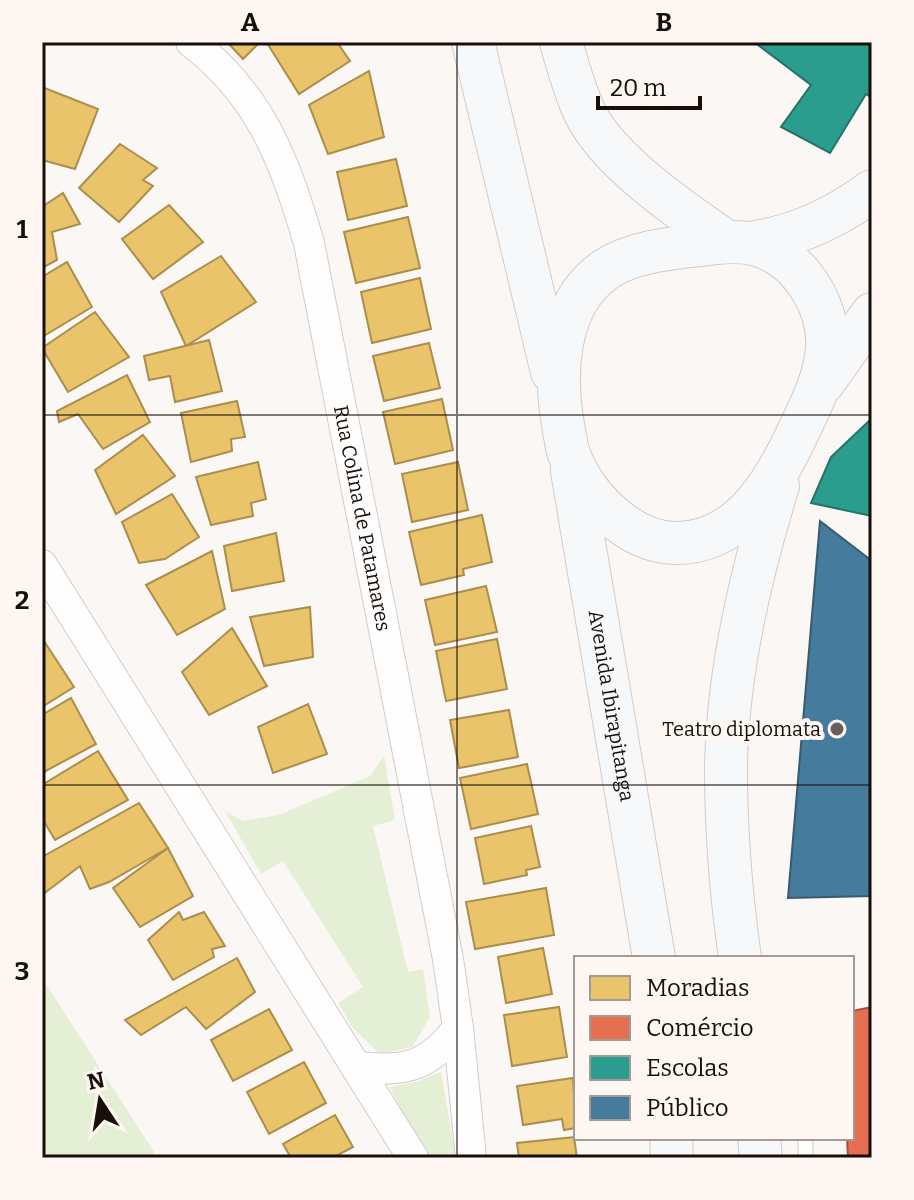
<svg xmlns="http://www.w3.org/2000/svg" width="914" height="1200" viewBox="0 0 914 1200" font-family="Bitter,serif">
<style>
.green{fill:#e4efd5}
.homes{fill:#e9c46a;stroke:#ab8e4d;stroke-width:2}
.shops{fill:#e76f51;stroke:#a9523b;stroke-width:2}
.schools{fill:#2a9d8f;stroke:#257266;stroke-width:2}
.public{fill:#457b9d;stroke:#385b70;stroke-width:2}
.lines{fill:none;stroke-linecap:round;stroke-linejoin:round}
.service-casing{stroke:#d3ccc8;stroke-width:16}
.minor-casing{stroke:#d3ccc8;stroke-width:32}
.secondary-casing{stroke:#d3ccc8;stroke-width:44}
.service{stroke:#fefefe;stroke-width:14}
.minor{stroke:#fefefe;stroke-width:30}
.secondary{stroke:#f7f8f9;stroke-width:42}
.grid{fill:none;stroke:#190f08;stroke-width:2;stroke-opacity:0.55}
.poi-dot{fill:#68605b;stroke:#fdf6f2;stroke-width:3}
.labels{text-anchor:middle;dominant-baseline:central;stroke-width:8;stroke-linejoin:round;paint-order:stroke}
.street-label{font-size:20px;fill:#190f08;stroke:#fdf6f2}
.poi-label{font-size:20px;fill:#190f08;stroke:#fdf6f2;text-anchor:end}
.neatline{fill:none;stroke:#190f08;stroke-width:3}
.grid-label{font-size:26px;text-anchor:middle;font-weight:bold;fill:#190f08}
</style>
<rect width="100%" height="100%" fill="#faf7f5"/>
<g class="green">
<polygon points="384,756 395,820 373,826 408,972 423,969 430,1017 412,1047 380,1054 353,1028 338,1003 363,987 283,861 261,874 225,811 243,821 279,815 370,776"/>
<polygon points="42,978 158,1158 42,1158"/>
<polygon points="441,1072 456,1158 426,1158 390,1087 416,1082"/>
</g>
<g class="homes">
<polygon points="227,42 260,42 243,59"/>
<polygon points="269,42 337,42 350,61 299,94 267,43"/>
<polygon points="369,71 384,137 328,154 309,105"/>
<polygon points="42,87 98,109 75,169 42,160"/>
<polygon points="120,144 157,168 143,180 153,186 119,222 79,188"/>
<polygon points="396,159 407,206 348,220 337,172"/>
<polygon points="63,193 80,224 52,232 57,260 42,268 42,207"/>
<polygon points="169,205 203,242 153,279 122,239"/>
<polygon points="408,217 420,268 356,283 344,232"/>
<polygon points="221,256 256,302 186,346 161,292"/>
<polygon points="67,262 92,307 42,337 42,277"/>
<polygon points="420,278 431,329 372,343 361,292"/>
<polygon points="95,312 129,357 68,392 42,348"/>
<polygon points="209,340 222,391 175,402 170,376 149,380 144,356"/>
<polygon points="429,343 440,388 384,401 373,356"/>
<polygon points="127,375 150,422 103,449 78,414 59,422 57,411"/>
<polygon points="442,399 453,450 395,464 383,412"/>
<polygon points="237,401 245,437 231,439 232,451 191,462 181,413"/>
<polygon points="143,435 175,476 116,514 95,470"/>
<polygon points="258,462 266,499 251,503 253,516 211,525 196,477"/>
<polygon points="458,462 468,510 412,522 402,474"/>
<polygon points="172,494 199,537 165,559 139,563 122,522"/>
<polygon points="482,515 492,562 463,569 464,575 421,585 409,532"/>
<polygon points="276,533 284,581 232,591 224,546"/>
<polygon points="212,551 225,609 177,635 146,585"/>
<polygon points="486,586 497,632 435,645 425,600"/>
<polygon points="310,607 313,657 264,666 250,617"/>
<polygon points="232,628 267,686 209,715 182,672"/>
<polygon points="42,638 74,687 42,707"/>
<polygon points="497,639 507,689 446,701 436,651"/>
<polygon points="71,698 96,744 42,773 42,715"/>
<polygon points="308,704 327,754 273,773 258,727"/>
<polygon points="509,710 518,757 459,768 450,720"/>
<polygon points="98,751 128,800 55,840 42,818 42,785"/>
<polygon points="527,764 538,814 471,829 460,778"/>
<polygon points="139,803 168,848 109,882 90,889 80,866 42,895 42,857"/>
<polygon points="531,826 540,867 526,870 527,875 484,884 475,838"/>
<polygon points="168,848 193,896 140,927 113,888"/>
<polygon points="546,888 554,935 475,949 466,902"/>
<polygon points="179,912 183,920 204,912 225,946 212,949 214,957 173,980 148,940"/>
<polygon points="543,948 552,994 506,1003 498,957"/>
<polygon points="237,958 255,992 206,1029 186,1007 141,1035 125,1020"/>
<polygon points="559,1007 567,1057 512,1066 504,1015"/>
<polygon points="269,1009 292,1050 233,1081 211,1040"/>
<polygon points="304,1062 326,1103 269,1134 247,1092"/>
<polygon points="573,1078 576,1128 564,1130 562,1119 523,1125 517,1086"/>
<polygon points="335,1115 353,1147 332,1158 291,1158 283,1144"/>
<polygon points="574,1137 577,1158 519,1158 517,1143"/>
</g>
<polygon class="shops" points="872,1007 872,1158 848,1158 847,1138 852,1138 852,1011"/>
<g class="schools">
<polygon points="754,42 872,42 872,98 866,94 830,153 781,127 811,85"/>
<polygon points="872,418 872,516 811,503 831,457"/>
</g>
<polygon class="public" points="820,521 872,561 872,896 788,898"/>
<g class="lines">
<defs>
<polyline id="service" points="805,1138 806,1158"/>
<g id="minor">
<path id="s1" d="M191,42C261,95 285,162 309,243L448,959L458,1028L471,1158"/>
<polyline points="42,565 413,1158"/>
<path d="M357,1067C406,1072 428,1067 458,1028"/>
</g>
<g id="secondary">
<polyline points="473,42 552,372"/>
<path d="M561,42C568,66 574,90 585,113C609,162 683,212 727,242"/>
<path d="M716,243C728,242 741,241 752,244C797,253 830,304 827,348C825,377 812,403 800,428C776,480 741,544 675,543C628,542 584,496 569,454C566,447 566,438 564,431C554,377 555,305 605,270C635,249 682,248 716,243Z"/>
<path d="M750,243C796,236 834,219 872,191"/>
<polyline points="823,383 872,314"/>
<path id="s2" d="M572,471L654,958"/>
<path d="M740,958C731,895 726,833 726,768C727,674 750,576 778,486"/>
<polyline points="671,1138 672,1158"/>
<polyline points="759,1138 761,1158"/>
</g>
</defs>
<use href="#service" class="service-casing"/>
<use href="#minor" class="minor-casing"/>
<use href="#secondary" class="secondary-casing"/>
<use href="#service" class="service"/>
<use href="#minor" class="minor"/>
<use href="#secondary" class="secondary"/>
</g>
<path class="grid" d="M457,42V1158M42,415H872M42,785H872"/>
<circle class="poi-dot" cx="837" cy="729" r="8"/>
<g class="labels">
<g class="street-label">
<text stroke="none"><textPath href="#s1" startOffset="518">Rua Colina de Patamares</textPath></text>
<text stroke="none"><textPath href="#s2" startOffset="238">Avenida Ibirapitanga</textPath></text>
</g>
<g class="poi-label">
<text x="821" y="729">Teatro diplomata</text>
</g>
</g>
<rect width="914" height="1200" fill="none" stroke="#fdf6f2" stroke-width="88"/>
<rect x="574" y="956" width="280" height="184" fill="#fdf6f2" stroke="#a29a94" stroke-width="2"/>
<rect x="590" y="976" width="40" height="24" fill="#e9c46a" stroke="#a29a94" stroke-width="2"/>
<text x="646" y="996" font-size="24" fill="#190f08">Moradias</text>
<rect x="590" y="1016" width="40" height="24" fill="#e76f51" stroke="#a29a94" stroke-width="2"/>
<text x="646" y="1036" font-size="24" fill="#190f08">Comércio</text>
<rect x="590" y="1056" width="40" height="24" fill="#2a9d8f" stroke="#a29a94" stroke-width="2"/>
<text x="646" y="1076" font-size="24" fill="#190f08">Escolas</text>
<rect x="590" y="1096" width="40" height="24" fill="#457b9d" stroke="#a29a94" stroke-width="2"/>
<text x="646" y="1116" font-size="24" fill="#190f08">Público</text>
<g transform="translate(100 1100) rotate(348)" stroke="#fdf6f2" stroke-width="6" paint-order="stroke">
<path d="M0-6L14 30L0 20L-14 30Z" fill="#190f08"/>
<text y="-12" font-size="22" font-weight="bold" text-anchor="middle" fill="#190f08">N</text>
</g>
<path d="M598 96v12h102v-12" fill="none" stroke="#190f08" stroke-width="4"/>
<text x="610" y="96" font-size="24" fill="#190f08" stroke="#fdf6f2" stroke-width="6" paint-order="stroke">20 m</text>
<rect x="44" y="44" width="826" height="1112" class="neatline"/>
<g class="grid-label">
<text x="250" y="31">A</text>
<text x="664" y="31">B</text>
<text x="22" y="238">1</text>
<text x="22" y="609">2</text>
<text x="22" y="980">3</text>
</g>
</svg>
